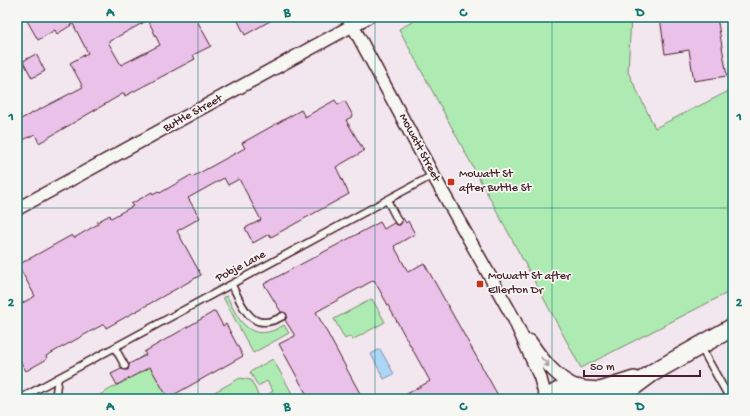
<svg xmlns="http://www.w3.org/2000/svg" width="750" height="416" viewBox="0 0 750 416" font-family="'Gochi Hand',sans-serif">
<style>
.green{fill:#aeebb2;stroke:#7c856e}
.water{fill:#acd6f7;stroke:#858da5}
.building{fill:#eac1e9;stroke:#4a1f2b;fill-rule:evenodd}
.lines{fill:none;stroke-linecap:round;stroke-linejoin:round}
.lane-casing{stroke:#4a1f2b;stroke-width:9}
.street-casing{stroke:#4a1f2b;stroke-width:15}
.secondary-casing{stroke:#4a1f2b;stroke-width:20}
.lane{stroke:#f6f6f2;stroke-width:6}
.street{stroke:#f6f6f2;stroke-width:12}
.secondary{stroke:#f6f6f2;stroke-width:17}
.oneway{stroke:#a99598}
.grid{fill:none;stroke:#0f766e;stroke-width:1;stroke-opacity:0.55}
.poi-dot{fill:#c8321e;stroke:#f6f6f2;stroke-width:1.5}
.labels{text-anchor:middle;dominant-baseline:central;stroke-width:3.5;stroke-linejoin:round;paint-order:stroke}
.street-label{font-size:12px;fill:#4a1f2b;stroke:#f6f6f2}
.poi-label{font-size:12px;fill:#4a1f2b;stroke:#f6f6f2;text-anchor:start}
.neatline{fill:none;stroke:#0f766e;stroke-width:1.5}
.grid-label{font-size:13px;text-anchor:middle;font-weight:bold;fill:#0f766e}
</style>
<rect width="100%" height="100%" fill="#f2e6ef"/>
<filter id="ink" filterUnits="userSpaceOnUse"><feTurbulence type="fractalNoise" baseFrequency=".025" numOctaves="2"/><feDisplacementMap in="SourceGraphic" scale="8" xChannelSelector="R" yChannelSelector="G"/><feConvolveMatrix kernelMatrix="1 2 1 2 8 2 1 2 1" color-interpolation-filters="sRGB"/></filter>
<g filter="url(#ink)">
<g class="green">
<polygon points="422,17 631,17 628,72 655,128 733,89 733,290 581,368 399,29"/>
<path d="M227,296C239,323 252,345 284,325L289,333L253,353L223,297Z"/>
<polygon points="372,299 385,322 352,340 350,336 345,339 334,319"/>
<polygon points="144,355 169,399 115,399 98,396 144,370 138,359"/>
<polygon points="273,359 295,399 265,399 264,397 273,391 267,381 258,386 250,372"/>
<polygon points="240,378 251,380 260,399 202,399"/>
</g>
<polygon class="water" points="380,349 394,374 384,379 371,354"/>
<g class="building">
<path d="M25,17H195L211,46L193,55L195,59L125,96L124,93L39,143L35,134L17,143V121L83,87L70,63L88,53L73,24L57,34L55,30L38,40ZM148,20L160,45L121,65L108,42Z"/>
<polygon points="236,17 277,17 245,35"/>
<polygon points="660,17 717,17 727,76 694,81 689,50 665,54"/>
<polygon points="36,54 45,71 32,78 23,61"/>
<polygon points="335,100 338,105 345,101 353,116 346,120 364,151 336,167 349,194 271,237 269,234 253,243 245,228 261,220 239,179 228,185 224,178 188,198 200,218 177,231 201,275 106,328 104,324 46,356 47,359 26,371 17,356 17,306 35,296 18,265 72,235 74,238 98,224 97,222 110,215 111,218 133,206 131,204 152,192 153,194 158,191 160,193 191,175 192,177 245,148 242,143 301,110 305,117"/>
<polygon points="403,218 406,223 408,221 415,234 394,246 408,272 424,263 500,399 398,399 430,381 374,280 316,312 363,399 309,399 279,344 295,336 285,320 287,314 281,312 264,284 380,222 384,229 394,223 400,225"/>
<polygon points="215,311 223,326 226,324 243,356 168,398 150,367 117,385 111,374 121,369 128,370 129,364 146,355 144,352"/>
</g>
<g class="lines">
<defs>
<g id="lane">
<polyline points="387,200 398,221"/>
<path d="M232,285C244,309 252,334 283,316"/>
<polyline points="700,346 730,399"/>
<polyline points="115,348 125,366"/>
<polyline points="25,396 58,378"/>
<polyline points="55,399 58,378 433,175"/>
</g>
<g id="street">
<polyline points="348,17 433,175 514,319 540,377 546,399"/>
<polyline points="17,209 368,17"/>
<path d="M530,341C542,359 557,379 578,387"/>
</g>
<g id="secondary">
<polyline points="585,390 600,391 634,380"/>
<path d="M548,399C561,385 579,384 594,396"/>
<polyline points="617,399 652,373 733,327"/>
</g>
</defs>
<use href="#lane" class="lane-casing"/>
<use href="#street" class="street-casing"/>
<use href="#secondary" class="secondary-casing"/>
<use href="#lane" class="lane"/>
<use href="#street" class="street"/>
<use href="#secondary" class="secondary"/>
</g>
<defs><path id="oneway-shaft" d="M-6 0H5M1.5-3L5.5 0L1.5 3" fill="none" stroke-width="1.6" stroke-linecap="round" stroke-linejoin="round"/></defs>
<use class="oneway" href="#oneway-shaft" transform="translate(545 362) rotate(50)"/>
</g>
<path class="grid" d="M198,17V399M375,17V399M552,17V399M17,208H733"/>
<g class="poi-dot">
<rect x="447" y="178" width="8" height="8" rx="2"/>
<rect x="476" y="280" width="8" height="8" rx="2"/>
</g>
<g class="labels">
<g class="street-label">
<text transform="translate(193 114) rotate(-29)">Buttle Street</text>
<text transform="translate(419 148) rotate(62)">Mowatt Street</text>
<text transform="translate(241 267) rotate(-28)">Pobje Lane</text>
</g>
<g class="poi-label">
<text x="459" y="175">Mowatt St<tspan x="459" dy="14">after Buttle St</tspan></text>
<text x="488" y="277">Mowatt St after<tspan x="488" dy="14">Ellerton Dr</tspan></text>
</g>
</g>
<rect width="750" height="416" fill="none" stroke="#f6f6f2" stroke-width="44"/>
<path d="M584 370v6h116v-6" fill="none" stroke="#4a1f2b" stroke-width="2"/>
<text x="590" y="370" font-size="12" fill="#4a1f2b" stroke="#f6f6f2" stroke-width="3" paint-order="stroke">50 m</text>
<rect x="22" y="22" width="706" height="372" class="neatline"/>
<g class="grid-label">
<text x="110" y="16">A</text>
<text x="287" y="16">B</text>
<text x="463" y="16">C</text>
<text x="640" y="16">D</text>
<text x="11" y="120">1</text>
<text x="739" y="120">1</text>
<text x="11" y="306">2</text>
<text x="739" y="306">2</text>
<text x="110" y="410">A</text>
<text x="287" y="410">B</text>
<text x="463" y="410">C</text>
<text x="640" y="410">D</text>
</g>
</svg>
